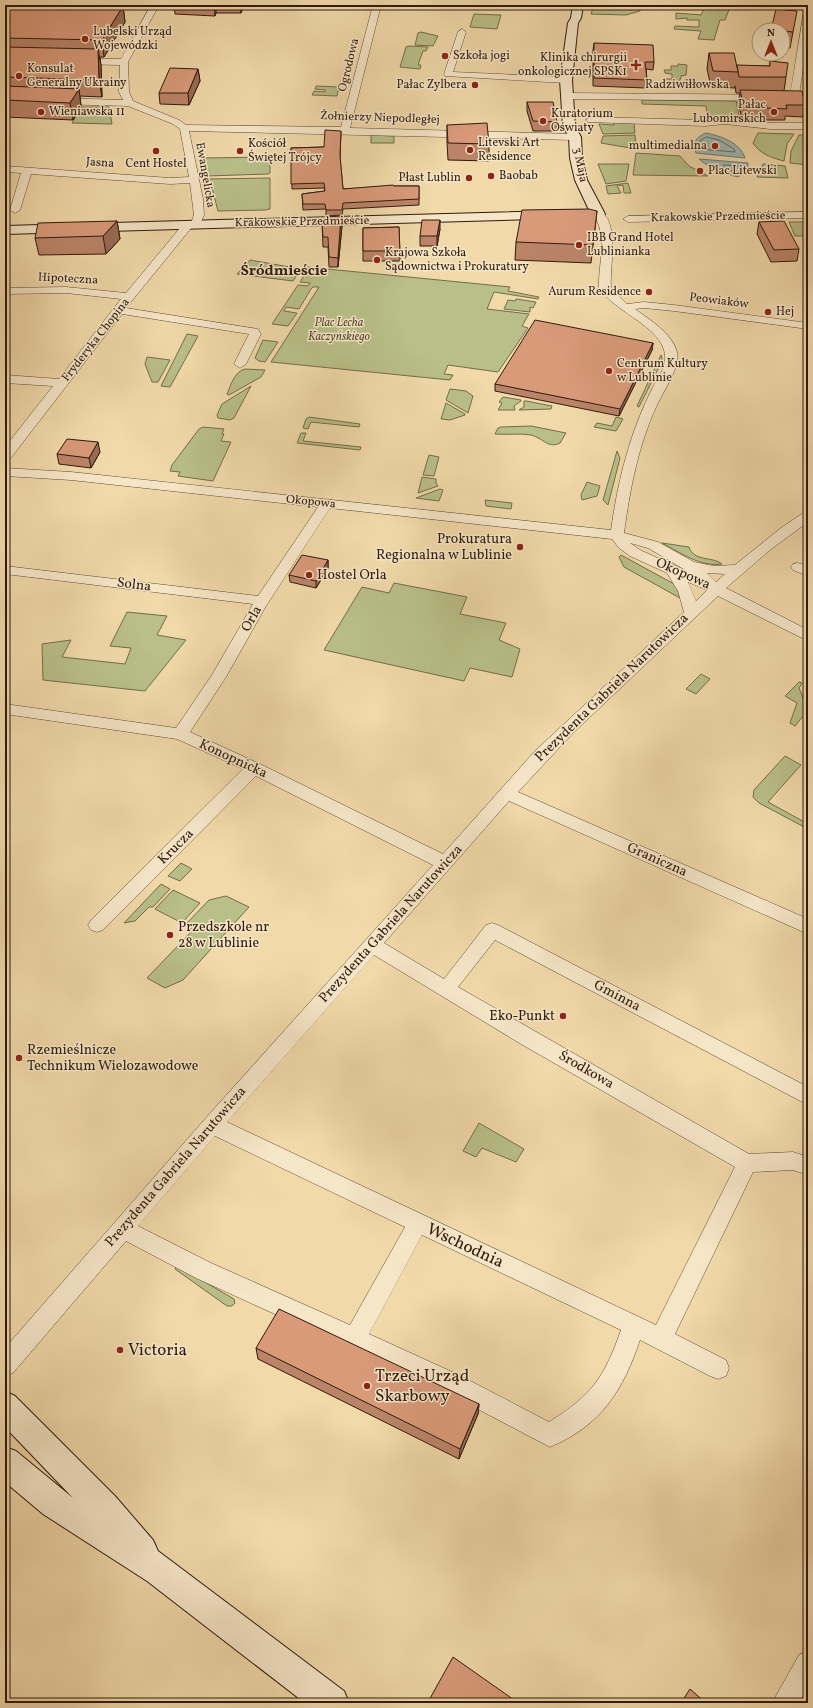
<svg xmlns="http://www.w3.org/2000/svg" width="813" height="1708" viewBox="0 0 813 1708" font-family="Vollkorn,serif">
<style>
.green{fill:#b9bf89;stroke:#746c4a}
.water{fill:#9fb8b4;stroke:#727971}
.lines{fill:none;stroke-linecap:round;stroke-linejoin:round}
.shore{stroke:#676960;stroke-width:1}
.street-casing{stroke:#604a34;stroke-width:1}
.secondary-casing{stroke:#2f1a0c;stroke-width:2}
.street{fill:#f6e6c8;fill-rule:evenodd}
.secondary{fill:#f6e6c8;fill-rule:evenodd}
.wall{fill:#bb8469;stroke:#2f1a0c}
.shaded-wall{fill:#986c55;stroke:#2f1a0c}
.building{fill:#d99a7a;stroke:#2f1a0c}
.poi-dot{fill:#8f2418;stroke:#f6e6c8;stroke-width:1.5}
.labels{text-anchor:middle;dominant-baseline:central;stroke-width:3;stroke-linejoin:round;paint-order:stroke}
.far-poi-label{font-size:12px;fill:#2f1a0c;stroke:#f6e6c8;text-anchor:start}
.far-street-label{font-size:12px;fill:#2f1a0c;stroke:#f6e6c8}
.far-park-label{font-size:12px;font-style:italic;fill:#584c32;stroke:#f6e6c8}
.poi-label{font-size:14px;fill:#2f1a0c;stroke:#f6e6c8;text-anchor:start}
.street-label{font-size:14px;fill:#2f1a0c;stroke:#f6e6c8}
.far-district-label{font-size:15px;font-weight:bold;fill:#2f1a0c;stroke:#f6e6c8}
.near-street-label{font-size:17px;fill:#2f1a0c;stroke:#f6e6c8}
.near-poi-label{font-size:17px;fill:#2f1a0c;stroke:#f6e6c8;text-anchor:start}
</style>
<rect width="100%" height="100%" fill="#f1d9aa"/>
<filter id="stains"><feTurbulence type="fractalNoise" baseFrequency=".005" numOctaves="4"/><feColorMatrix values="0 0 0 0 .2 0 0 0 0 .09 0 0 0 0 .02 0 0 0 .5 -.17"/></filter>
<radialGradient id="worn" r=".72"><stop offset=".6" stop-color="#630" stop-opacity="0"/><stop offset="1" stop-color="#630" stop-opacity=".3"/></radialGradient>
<g class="green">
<polygon points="594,5 617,5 628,9 641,5 640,11 626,15 591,14"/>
<polygon points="706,5 730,7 725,20 720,20 714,40 698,39 701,31 674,29 675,26 699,27 699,20 687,20 687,18 676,19 676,13 701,15"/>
<polygon points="474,14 501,15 497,29 470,27"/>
<polygon points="421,32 438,36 433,46 415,45 418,33"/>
<polygon points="409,46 428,47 426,51 423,51 418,65 421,65 420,69 400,67 406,47"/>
<polygon points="678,64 687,65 686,75 681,76 679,84 665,82 666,79 672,79 672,74 665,73 664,70 671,70 671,66 678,66"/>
<polygon points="316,86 339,87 337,96 312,95 314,91 325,92 325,90 315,89"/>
<polygon points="642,100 736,101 739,115 760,116 761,120 708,118 706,106 642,104"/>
<polygon points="81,107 109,107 112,124 72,123"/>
<polygon points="614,122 634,123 635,133 603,134 599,124 614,125"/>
<path d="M758,133L794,134L787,144L784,161C772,158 760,154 753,143Z"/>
<polygon points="371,135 394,136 394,143 371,143"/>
<polygon points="635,135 636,149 601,143 603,136"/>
<polygon points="799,135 808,135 808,165 790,163 791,151"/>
<polygon points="636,153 680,156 689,166 708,176 633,175"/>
<polygon points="270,157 270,173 268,174 207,176 203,158"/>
<polygon points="598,164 629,164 626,181 606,184"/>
<polygon points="763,164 785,166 788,178 757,177"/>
<polygon points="270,178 270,209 265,210 218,211 212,188 209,188 208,179"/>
<polygon points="628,183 631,193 624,193 623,185 617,186 621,193 608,194 606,186"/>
<polygon points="789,222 808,222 808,236 795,236"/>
<polygon points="250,260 301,269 293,281 237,274"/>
<polygon points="307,267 510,287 508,291 539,297 538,299 494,292 487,309 529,314 522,326 528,328 498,372 448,365 444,374 453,375 450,380 271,362 319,287 313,287 311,289 299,309 286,307 284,311 297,313 288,326 272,324 298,285 308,286 310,283 300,282 307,271 317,272 319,270"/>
<polygon points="516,299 536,302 533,308 530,307 530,312 504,309 508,300 515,301"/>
<polygon points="187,334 198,336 170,387 161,386"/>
<polygon points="263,340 278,342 265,362 259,361 255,358"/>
<polygon points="661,355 662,358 661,363 639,407 637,406"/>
<polygon points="147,357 170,360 158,382 152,382 145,364"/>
<path d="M245,369L265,370L261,377L229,395L227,394C231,385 234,372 245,369Z"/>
<polygon points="251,386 234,418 230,420 218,418 217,415 222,404"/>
<polygon points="450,389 466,391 473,396 468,413 446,400"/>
<polygon points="503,397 521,400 521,401 514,406 515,410 498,410 502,403 499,402"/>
<polygon points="524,401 526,401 552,406 551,409 519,410 524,407"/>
<polygon points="446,403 465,414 465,415 450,420 441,419"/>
<polygon points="309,417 360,424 359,427 311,422 308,429 303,428 306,419"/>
<polygon points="616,417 623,419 616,431 594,427 597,423 612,426"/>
<path d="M531,426L566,433L560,443C548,449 543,438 531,435C519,433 507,435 495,434L498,428L501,427Z"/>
<polygon points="203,427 224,429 222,434 224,434 221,441 231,442 213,481 178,476 180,472 170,471 172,465 199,429"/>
<polygon points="301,433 306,433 303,441 361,447 360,450 297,443"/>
<polygon points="617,451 620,458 608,505 603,500"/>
<polygon points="429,455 439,457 434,476 423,475"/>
<polygon points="422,477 436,479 436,483 438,486 418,493"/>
<polygon points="587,482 600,486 597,496 582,500 581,495"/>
<polygon points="440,489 443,490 439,501 416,498"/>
<polygon points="485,500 512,503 511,509 486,506"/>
<path d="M662,543L689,547C694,562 712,556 722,564C700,567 681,553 662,543Z"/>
<polygon points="621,555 676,585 680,598 624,567 619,557"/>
<polygon points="394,583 467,597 460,614 506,623 499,640 520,649 512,677 470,668 464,681 324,650 362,587 389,593"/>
<polygon points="127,612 167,616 157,635 186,640 145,691 43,680 42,644 71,640 62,657 125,664 131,648 110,646"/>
<polygon points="701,674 710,679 696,694 686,689"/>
<polygon points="799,682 802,683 799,688 808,710 795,726 790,723 797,703 785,696"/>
<polygon points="785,756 801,765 768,802 808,824 808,829 759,803 753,797 754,790"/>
<polygon points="181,863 192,869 180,881 168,876"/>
<polygon points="161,884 170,889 153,907 149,907 135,921 124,923"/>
<polygon points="173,890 200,903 182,923 155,909"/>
<polygon points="226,896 249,907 183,980 165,988 147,978 193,930 185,925 209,900"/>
<polygon points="479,1123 524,1149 516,1162 482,1148 476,1157 463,1151"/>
<polygon points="177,1266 234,1299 235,1303 232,1306 227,1306 175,1269"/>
</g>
<g class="water">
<path d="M706,133C720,136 740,142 745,158L696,153C692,143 696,137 706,133Z"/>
<path d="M699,159L748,163C748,171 744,173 738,177C724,173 710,169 699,159Z"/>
</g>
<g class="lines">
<g class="shore">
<polygon points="707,137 719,140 734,149 735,152 699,149 700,141"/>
<polygon points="724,165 741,166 742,169 737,172 723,169"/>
</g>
<defs>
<g id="street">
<polygon points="151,5 159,5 128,62 129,92 133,101 179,120 186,125 341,127 373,5 381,5 350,128 575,134 580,137 575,140 189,131 203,199 204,215 199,227 192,227 126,308 258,329 261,334 246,364 240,368 234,364 249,334 122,314 10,459 5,460 5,447 53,386 5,383 5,375 59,379 121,299 66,293 5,294 5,288 66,287 126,293 184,223 191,223 194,215 190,183 170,184 31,174 20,210 15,213 10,210 21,173 5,172 5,166 170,178 189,177 180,129 173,124 128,106 57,104 52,101 57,98 123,100 119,92 120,65 78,64 74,61 78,58 121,59"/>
<polygon points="805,5 808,5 808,34 799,95 808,95 808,101 567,99 562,96 567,93 790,95"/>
<polygon points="462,29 466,32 453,72 566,77 570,80 566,83 445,76 444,74 458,32"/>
<polygon points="591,117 705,120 725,118 770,123 808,123 808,129 770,129 725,124 705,126 588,122 586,120"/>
<path d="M598,211C621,217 609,270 611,288L627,304L644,302L674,305L808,323V329L674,311L644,308L635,309C650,320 672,333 677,352C681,366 663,392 657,405C638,446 630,489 624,533L658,542L694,562L714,566L735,565L781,528L803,513L808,512V522L770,550L726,588L808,630V641L718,596L573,733L518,792L808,919V934L509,801L384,943L444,979L486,925L492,923L498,925L808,1087V1105L495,940L458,987L749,1154L793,1152L808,1157V1175L793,1170L753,1172L675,1334L726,1360L729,1368L726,1376L718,1379L710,1376L640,1340C623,1390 602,1425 550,1447L445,1392L196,1278L126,1241L13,1373L5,1376V1348L205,1119L433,865L256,776L103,930L97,932L91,930L88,925L91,920L243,769L177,739L5,714V704L176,728L212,675L253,604L5,574V566L258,596L318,507L71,480L5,476V468L71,472L611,530C618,480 630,432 653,387C661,374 670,361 662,345C651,323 615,311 599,288C598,262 609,237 593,214ZM330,508L612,539L619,548L630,556L667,573L678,591L684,612L535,751L443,854L260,764L190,732L226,677L266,606ZM630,543L648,548L687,571L640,550ZM707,573L725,574L716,582ZM688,582L707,590L696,601ZM374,955L521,1044L735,1167L656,1325L227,1122ZM215,1136L405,1227L350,1325L211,1263L138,1226ZM422,1235L621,1330C604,1378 592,1395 549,1422L461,1376L369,1334Z"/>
<polygon points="808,212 808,218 628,222 623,219 628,216"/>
<polygon points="798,563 808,566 808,576 793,570 791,567 793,564"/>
<polygon points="808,1651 808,1688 799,1703 772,1703 799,1655"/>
</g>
<g id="secondary">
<polygon points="573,5 583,5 581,18 578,23 572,80 575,126 581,137 582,158 587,180 605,214 603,217 5,234 5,226 589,210 575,180 570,158 569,137 563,126 560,80 568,23 571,18"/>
<polygon points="5,1391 15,1396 115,1496 153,1540 158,1551 344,1691 349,1703 305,1703 147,1581 43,1514 5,1482 5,1447 16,1451 73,1498 5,1427"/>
</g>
</defs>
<use href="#street" class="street-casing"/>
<use href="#secondary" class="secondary-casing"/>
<use href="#street" class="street"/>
<use href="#secondary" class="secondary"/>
</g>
<g class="wall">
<polygon points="5,5 123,6 125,22 104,57 100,57 101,66 102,97 80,96 81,106 73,120 5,117"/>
<polygon points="174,5 244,5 241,13 216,13 215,16 175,14"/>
<polygon points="783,30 793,32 790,48 783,47"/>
<polygon points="594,43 654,62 653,70 646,69 647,80 646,88 593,86 593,50"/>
<polygon points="709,53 737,66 770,66 770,61 786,77 784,91 805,105 803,117 785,116 785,120 765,120 764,116 741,115 738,102 740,93 736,93 735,86 735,88 711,87 707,69"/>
<polygon points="198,69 200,81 189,105 160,104 159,93"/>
<polygon points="527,102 557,122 556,131 533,131 527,111"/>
<polygon points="447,125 489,144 489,161 448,160 447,142"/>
<polygon points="341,131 340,159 343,189 394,186 419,186 419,205 343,209 342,215 326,216 326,209 303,210 302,194 325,191 324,188 292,189 291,148 324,147"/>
<polygon points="597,211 591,263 515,260 516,242"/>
<polygon points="117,221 120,239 106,254 39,255 35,238"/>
<polygon points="322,222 342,226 338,267 329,267 328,247 323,247"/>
<polygon points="759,222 799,249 797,261 771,262 757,234"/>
<polygon points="399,227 400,261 363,261 363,228"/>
<polygon points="440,229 437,246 420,246 420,236"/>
<polygon points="653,343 652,350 619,416 495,391 495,384"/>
<polygon points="100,452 91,468 59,464 57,454"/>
<polygon points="328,560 328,568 316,588 290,582 289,575"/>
<polygon points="256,1348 479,1404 478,1414 459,1459 258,1359"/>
</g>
<g class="shaded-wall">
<polygon points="214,5 216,5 216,13 215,16"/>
<polygon points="240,5 244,5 241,13"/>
<polygon points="123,6 125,22 104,57 102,40"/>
<polygon points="98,49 101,66 102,97 99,80"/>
<polygon points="198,69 200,81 189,105 188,93"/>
<polygon points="79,89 81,106 73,120 70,103"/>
<polygon points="341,216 342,226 338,267 338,258"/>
<polygon points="440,220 440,229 437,246 437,236"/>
<polygon points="117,221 120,239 106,254 103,236"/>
<polygon points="653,343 652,350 619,416 620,409"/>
<polygon points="98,442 100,452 91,468 89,458"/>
<polygon points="328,560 328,568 316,588 316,581"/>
<polygon points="479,1404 478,1414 459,1459 460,1449"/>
</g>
<g class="building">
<polygon points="5,5 101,5 123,6 102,40 5,38"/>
<polygon points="776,9 797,11 793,32 783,31 783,30 771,30"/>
<polygon points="594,43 653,45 654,62 645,62 647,80 594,78"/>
<polygon points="5,47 98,49 99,80 5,77"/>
<polygon points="709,53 734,53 738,72 713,71"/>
<polygon points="770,61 788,63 786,77 739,77 737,65 770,66"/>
<polygon points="170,68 198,69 188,93 159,93"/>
<polygon points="5,86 79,89 70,103 5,100"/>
<polygon points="740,90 802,91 805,105 786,105 787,109 767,108 766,104 743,103"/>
<polygon points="527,102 553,102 557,122 533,121"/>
<polygon points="487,123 489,144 448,143 447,125"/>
<polygon points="325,130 341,131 340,155 343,189 393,185 394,186 419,186 419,199 343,203 342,210 326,210 325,204 303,204 302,194 325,191 324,183 291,184 291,148 324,147"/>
<polygon points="589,209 597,211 593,245 516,242 522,210"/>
<polygon points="341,216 338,258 329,257 328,237 323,237 322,222 327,222 326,217"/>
<polygon points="422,220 440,220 437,236 420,236"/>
<polygon points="117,221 103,236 35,238 38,223"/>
<polygon points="784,221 799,249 774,250 759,222"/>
<polygon points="399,227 400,251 363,251 363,228"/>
<polygon points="535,320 653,343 620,409 495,384"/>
<polygon points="67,439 98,442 89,458 57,454"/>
<polygon points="302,555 328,560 316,581 289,575"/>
<polygon points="279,1309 479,1404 460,1449 256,1348"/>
<polygon points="453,1657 517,1702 519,1698 526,1703 429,1703 428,1702"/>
<polygon points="690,1689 706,1703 681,1703"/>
</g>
<g class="poi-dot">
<circle cx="85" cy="39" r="4"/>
<circle cx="445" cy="56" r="4"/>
<path d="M634 59h4v4h4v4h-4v4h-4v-4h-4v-4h4z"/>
<circle cx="19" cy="76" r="4"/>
<circle cx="475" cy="85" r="4"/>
<circle cx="41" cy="112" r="4"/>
<circle cx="774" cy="112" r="4"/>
<circle cx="543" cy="121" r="4"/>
<circle cx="715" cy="146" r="4"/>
<circle cx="470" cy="150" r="4"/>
<circle cx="156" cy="151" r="4"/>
<circle cx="240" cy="151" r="4"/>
<circle cx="700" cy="171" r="4"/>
<circle cx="491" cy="176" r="4"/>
<circle cx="469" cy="178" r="4"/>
<circle cx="579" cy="245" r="4"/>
<circle cx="377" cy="260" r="4"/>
<circle cx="649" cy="292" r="4"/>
<circle cx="768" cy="312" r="4"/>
<circle cx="609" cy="371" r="4"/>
<circle cx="520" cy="547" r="4"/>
<circle cx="309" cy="575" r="4"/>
<circle cx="170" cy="935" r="4"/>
<circle cx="563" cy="1016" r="4"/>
<circle cx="19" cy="1058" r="4"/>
<circle cx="120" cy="1350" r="4"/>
<circle cx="367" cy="1386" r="4"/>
</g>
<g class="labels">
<g class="far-poi-label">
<text x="93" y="32">Lubelski Urząd<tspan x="93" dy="14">Wojewódzki</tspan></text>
<text x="453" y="56">Szkoła jogi</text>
<text x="627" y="58" text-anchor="end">Klinika chirurgii<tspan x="627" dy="14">onkologicznej SPSK1</tspan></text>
<text x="27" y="69">Konsulat<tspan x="27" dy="14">Generalny Ukrainy</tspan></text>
<text x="467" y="85" text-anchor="end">Pałac Zylbera</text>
<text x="766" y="105" text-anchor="end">Pałac<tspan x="766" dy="14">Lubomirskich</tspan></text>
<text x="49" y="112">Wieniawska 11</text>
<text x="551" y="114">Kuratorium<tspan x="551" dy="14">Oświaty</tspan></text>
<text x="478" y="143">Litevski Art<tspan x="478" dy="14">Residence</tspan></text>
<text x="248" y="144">Kościół<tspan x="248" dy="14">Świętej Trójcy</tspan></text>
<text x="707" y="146" text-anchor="end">multimedialna</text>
<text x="156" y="164" text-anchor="middle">Cent Hostel</text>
<text x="708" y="171">Plac Litewski</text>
<text x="499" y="176">Baobab</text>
<text x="461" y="178" text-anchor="end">Płast Lublin</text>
<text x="587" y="238">IBB Grand Hotel<tspan x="587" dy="14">Lublinianka</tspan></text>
<text x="385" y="253">Krajowa Szkoła<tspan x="385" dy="14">Sądownictwa i Prokuratury</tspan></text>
<text x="641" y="292" text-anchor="end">Aurum Residence</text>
<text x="776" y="312">Hej</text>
<text x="617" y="364">Centrum Kultury<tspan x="617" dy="14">w Lublinie</tspan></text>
</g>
<g class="far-street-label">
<text transform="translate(349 65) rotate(-76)">Ogrodowa</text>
<text x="687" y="85">Radziwiłłowska</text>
<text transform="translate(380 118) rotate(2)">Żołnierzy Niepodległej</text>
<text transform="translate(100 163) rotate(4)">Jasna</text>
<text transform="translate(580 165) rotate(79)">3 Maja</text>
<text transform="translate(205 175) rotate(80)">Ewangelicka</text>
<text transform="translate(718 217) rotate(-1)">Krakowskie Przedmieście</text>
<text transform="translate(302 222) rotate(-1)">Krakowskie Przedmieście</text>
<text transform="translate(68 279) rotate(3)">Hipoteczna</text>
<text transform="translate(719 301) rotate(7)">Peowiaków</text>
<text transform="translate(96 340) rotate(-52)">Fryderyka Chopina</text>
<text transform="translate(311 502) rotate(6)">Okopowa</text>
</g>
<g class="far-park-label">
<text x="339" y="323">Plac Lecha<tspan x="339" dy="14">Kaczyńskiego</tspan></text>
</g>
<g class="poi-label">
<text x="512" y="539" text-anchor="end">Prokuratura<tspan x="512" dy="16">Regionalna w Lublinie</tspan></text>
<text x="317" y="575">Hostel Orla</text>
<text x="178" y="927">Przedszkole nr<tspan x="178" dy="16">28 w Lublinie</tspan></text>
<text x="555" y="1016" text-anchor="end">Eko-Punkt</text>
<text x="27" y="1050">Rzemieślnicze<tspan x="27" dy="16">Technikum Wielozawodowe</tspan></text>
</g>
<g class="street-label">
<text transform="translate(683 574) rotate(24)">Okopowa</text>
<text transform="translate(134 585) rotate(7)">Solna</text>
<text transform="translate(252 619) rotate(-60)">Orla</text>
<text transform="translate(612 688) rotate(-44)">Prezydenta Gabriela Narutowicza</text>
<text transform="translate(233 759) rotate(25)">Konopnicka</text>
<text transform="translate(176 847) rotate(-45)">Krucza</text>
<text transform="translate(657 860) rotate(24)">Graniczna</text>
<text transform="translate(391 924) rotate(-48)">Prezydenta Gabriela Narutowicza</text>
<text transform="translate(617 996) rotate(28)">Gminna</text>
<text transform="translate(586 1070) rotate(30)">Środkowa</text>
<text transform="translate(176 1167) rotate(-49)">Prezydenta Gabriela Narutowicza</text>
</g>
<g class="far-district-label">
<text x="284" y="271">Śródmieście</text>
</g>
<g class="near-street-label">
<text transform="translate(465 1246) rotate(25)">Wschodnia</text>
</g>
<g class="near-poi-label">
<text x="128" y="1350">Victoria</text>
<text x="375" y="1376">Trzeci Urząd<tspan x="375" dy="20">Skarbowy</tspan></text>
</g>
</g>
<rect width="813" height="1708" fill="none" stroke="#f1d9aa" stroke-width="20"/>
<rect x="6" y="6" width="801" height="1696" fill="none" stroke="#2f1a0c" stroke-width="2"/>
<rect x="10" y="10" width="793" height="1688" fill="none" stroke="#2f1a0c"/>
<g transform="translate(771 42)"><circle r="19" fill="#f6e6c8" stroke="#a6947d"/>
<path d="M0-3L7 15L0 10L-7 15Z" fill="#8f2418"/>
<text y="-6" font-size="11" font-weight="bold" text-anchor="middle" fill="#2f1a0c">N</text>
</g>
<rect width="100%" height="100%" filter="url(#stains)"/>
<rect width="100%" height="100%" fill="url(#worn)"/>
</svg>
